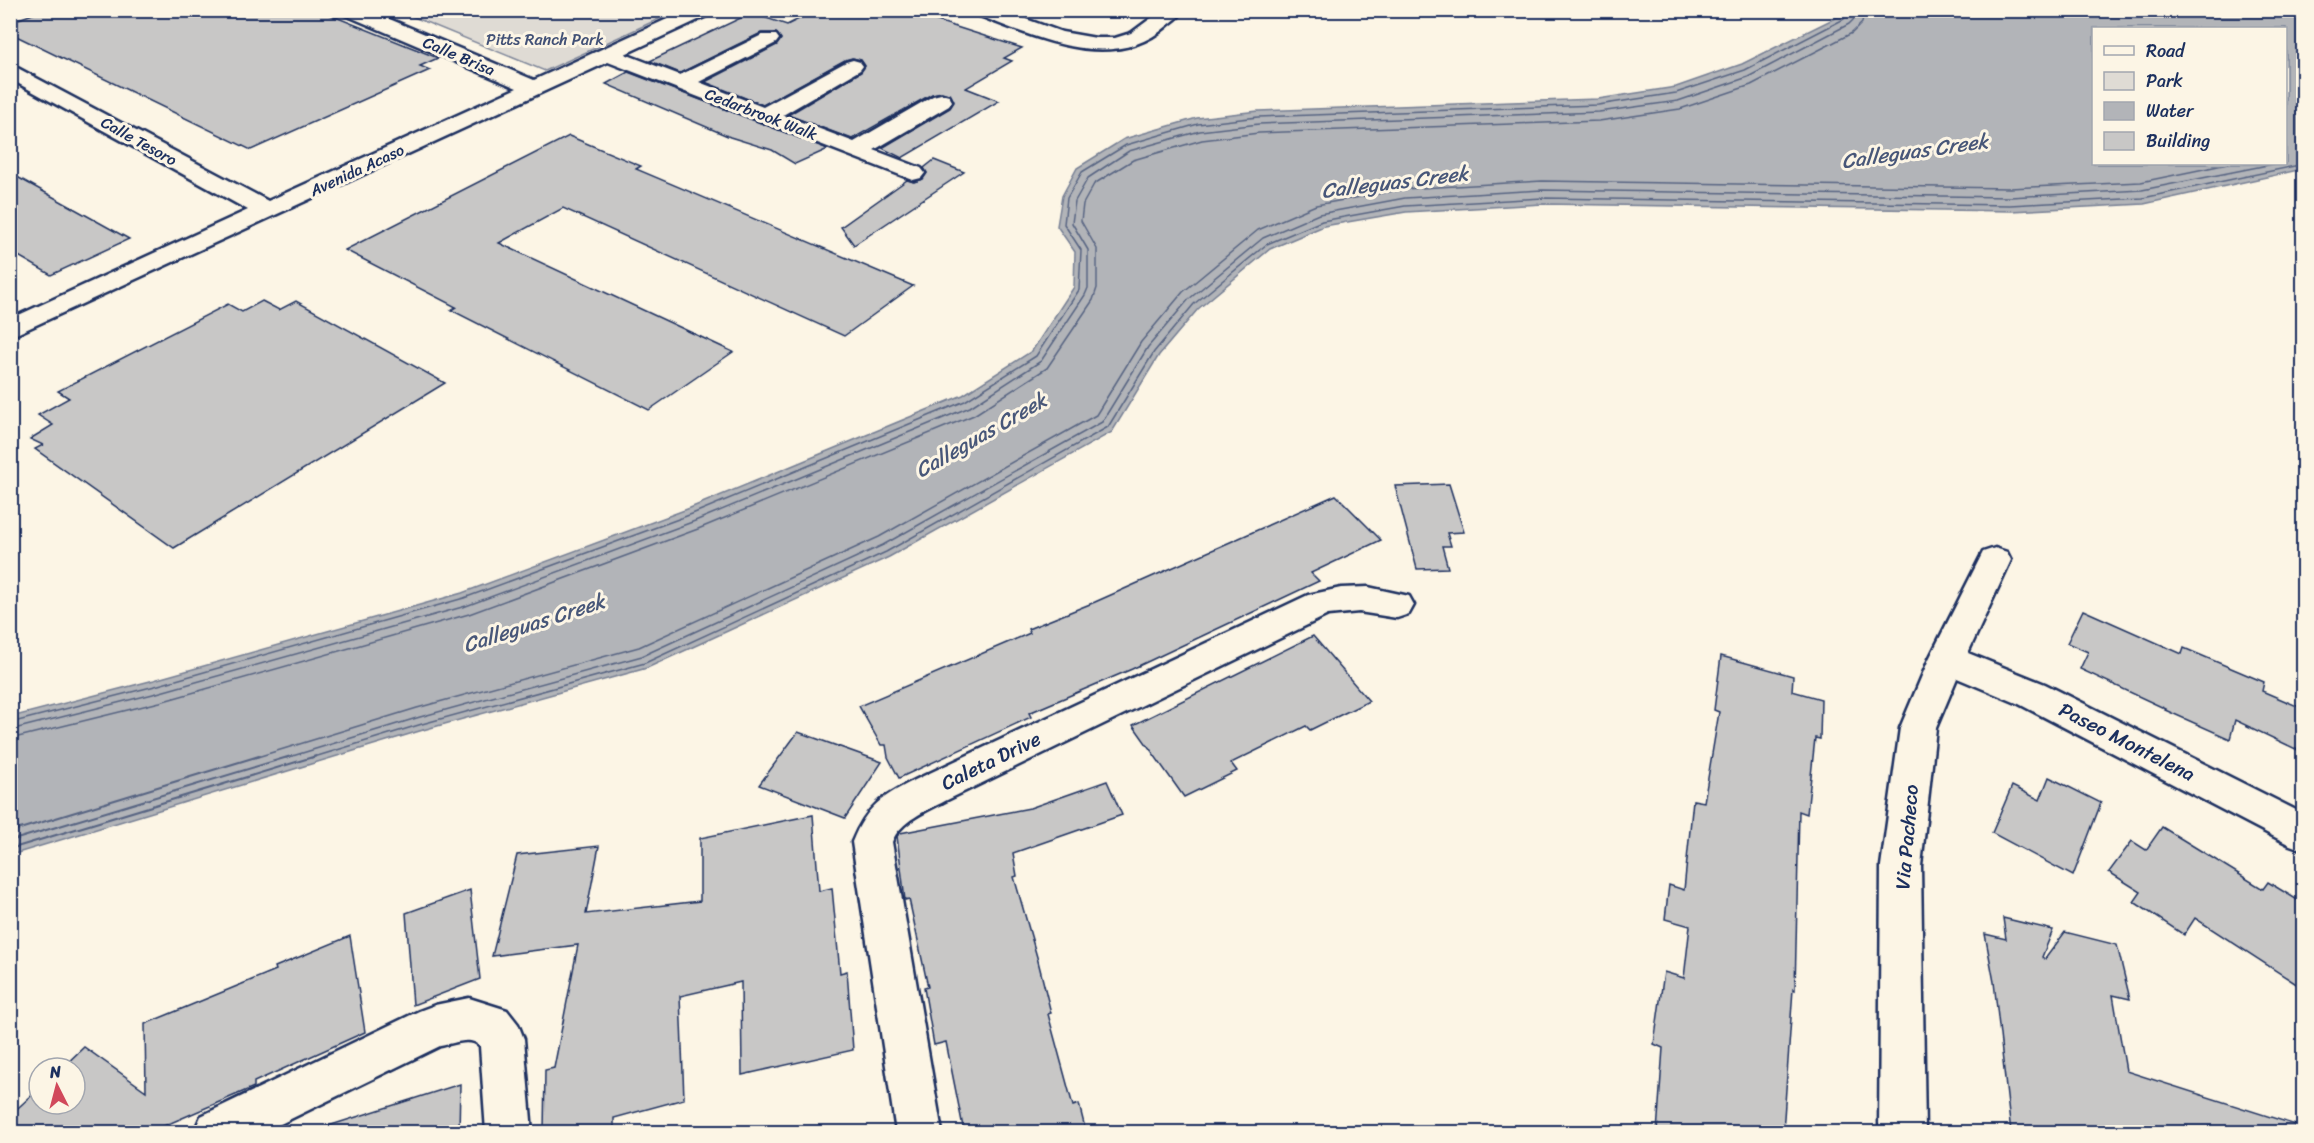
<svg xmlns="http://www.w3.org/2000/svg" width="2314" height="1143" viewBox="0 0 2314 1143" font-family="Sriracha,sans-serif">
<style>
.green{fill:#dfdbd4;stroke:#7d8599;stroke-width:1.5}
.water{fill:#b2b4b8;stroke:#767f94;stroke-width:1.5;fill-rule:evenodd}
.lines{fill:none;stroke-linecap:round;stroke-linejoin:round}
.shore-far1{stroke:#576482;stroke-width:1.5}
.shore{stroke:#576482;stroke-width:2}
.building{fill:#c8c7c6;stroke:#1b2f5e;stroke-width:1.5}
.minor-casing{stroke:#1b2f5e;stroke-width:5}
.minor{fill:#fcf5e5;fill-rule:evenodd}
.labels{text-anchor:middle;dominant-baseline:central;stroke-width:6;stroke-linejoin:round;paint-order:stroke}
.far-park-label{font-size:16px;fill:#425176;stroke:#fcf5e5}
.far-street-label{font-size:16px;fill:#1b2f5e;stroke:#fcf5e5}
.street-label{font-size:20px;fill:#1b2f5e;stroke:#fcf5e5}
.water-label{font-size:21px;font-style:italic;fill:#485779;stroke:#fcf5e5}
</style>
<rect width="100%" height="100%" fill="#fcf5e5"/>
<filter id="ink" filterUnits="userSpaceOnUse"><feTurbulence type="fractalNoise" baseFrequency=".0167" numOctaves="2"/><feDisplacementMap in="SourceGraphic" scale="12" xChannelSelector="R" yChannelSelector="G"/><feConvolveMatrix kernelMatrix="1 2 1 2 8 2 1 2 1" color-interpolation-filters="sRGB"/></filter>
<g filter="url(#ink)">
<polygon class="green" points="399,11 676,11 545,71"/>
<path class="water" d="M1849,11H2303V169L2144,204L2011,211L1543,204L1406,212L1324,226L1270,249L1198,309L1159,355L1112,432L889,557L647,668L423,730L11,855V717L154,680L462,593L690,508L963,395L1032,351L1074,287L1075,252L1057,226L1062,196L1077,168L1124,139L1197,118L1258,111L1598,99L1676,87L1742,64ZM2094,28H2286V164H2094Z"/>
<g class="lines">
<g class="shore-far1">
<polyline points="10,723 155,686 464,598 692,514 965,401 1036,356 1079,290 1081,250 1064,224 1067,198 1082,172 1126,145 1198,124 1258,117 1598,105 1676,93 1745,70 1844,19 1848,10"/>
<polyline points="10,730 157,693 466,606 695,521 970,407 1041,361 1085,295 1088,288 1088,250 1072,223 1075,201 1088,178 1129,151 1200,131 1259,124 1599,112 1678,101 1748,77 1849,24 1854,19 1855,10"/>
<polyline points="10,739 160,702 469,614 698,529 974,415 1047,368 1093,300 1097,288 1097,249 1081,221 1083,204 1094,184 1133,160 1202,140 1259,133 1599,121 1680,109 1751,85 1852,33 1862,23 1864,10"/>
<polyline points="254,758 417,708 639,647 879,537 1096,415 1141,342 1183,292 1258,230 1316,205 1404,189 1542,181 2010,188 2141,182 2228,164"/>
<polyline points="286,758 420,717 642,656 883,545 1102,422 1148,347 1189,299 1263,238 1319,214 1405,198 1542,190 2010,197 2142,190 2273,164"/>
<polyline points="311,758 422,724 645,663 886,552 1108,427 1154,352 1194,304 1267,244 1322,221 1405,206 1543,198 2010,205 2143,198 2304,164"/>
</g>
<g class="shore">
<polyline points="10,832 259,756"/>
<polyline points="10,841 291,756"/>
<polyline points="10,849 316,756"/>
</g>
</g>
<g class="building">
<polygon points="44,10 318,10 438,58 420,66 430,70 251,150 10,33 10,22"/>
<polygon points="817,10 903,10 1022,48 1004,58 1012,61 966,88 999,101 902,158 882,148 950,108 954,102 951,95 942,92 932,94 852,139 788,115 861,72 865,66 861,60 852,58 845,60 763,105 705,82 777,45 781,39 776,33 761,33 680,73 650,61 751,13 787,25"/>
<polygon points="628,72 828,149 795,164 772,150 730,137 606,84"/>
<polygon points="569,136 641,166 636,169 913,286 844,336 563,208 499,243 733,352 649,410 451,310 456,307 345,250"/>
<polygon points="934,160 964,172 854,245 841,227 907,180 914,182 923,179 927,173 924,168"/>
<polygon points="10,173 129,239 51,275 10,251"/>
<polygon points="262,301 279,310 296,301 445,383 174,548 35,449 43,445 30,439 53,425 38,415 69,398 58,391 228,304 242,312"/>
<polygon points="1449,484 1464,532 1447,533 1451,546 1442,546 1448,568 1417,569 1395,486"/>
<polygon points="1336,495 1381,540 1311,573 1319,581 1132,669 1029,713 1031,717 899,778 888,757 886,745 881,745 859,706 1030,633 1028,629 1095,602"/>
<polygon points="2083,610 2182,654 2184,648 2264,682 2262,691 2304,709 2304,753 2235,720 2230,739 2165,710 2166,709 2080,669 2088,652 2067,643"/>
<polygon points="1313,636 1369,701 1310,730 1306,726 1231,763 1237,771 1184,797 1133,725"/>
<polygon points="1721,656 1793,676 1792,691 1821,699 1820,739 1815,738 1807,814 1799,811 1795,990 1793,989 1783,1132 1657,1132 1663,1048 1654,1044 1664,972 1684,978 1690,926 1665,919 1669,885 1684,890 1693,800 1704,802 1719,712 1714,710"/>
<polygon points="798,732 882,762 845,818 759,785"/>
<polygon points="2049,777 2101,803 2073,876 1992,833 2012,786 2040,800"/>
<polygon points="1107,781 1122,815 1013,853 1017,876 1014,877 1037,957 1051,1013 1048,1014 1073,1106 1079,1104 1086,1132 964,1132 946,1042 934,1045 924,988 928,987 909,899 905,900 897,836 900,833 1030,808"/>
<polygon points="813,815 819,891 832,888 840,973 847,971 853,1050 742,1075 741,982 680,996 684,1099 614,1118 614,1132 544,1132 545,1070 554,1068 578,945 492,956 517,855 599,846 586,914 700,901 700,838"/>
<polygon points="2162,827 2263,889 2268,882 2304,904 2304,989 2195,918 2184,935 2134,902 2141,892 2109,872 2132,841 2146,850"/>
<polygon points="470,890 480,979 413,1005 406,913"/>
<polygon points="2003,918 2053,930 2042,957 2045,959 2065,932 2117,945 2130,999 2113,995 2126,1071 2302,1127 2301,1132 2011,1132 1994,982 1985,934 2006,939"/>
<polygon points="350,936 365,1032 254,1082 254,1087 150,1132 10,1132 10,1115 39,1089 39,1104 75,1104 75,1068 62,1068 84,1047 146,1091 145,1024 276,970 275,967"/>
<polygon points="460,1084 459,1132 326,1132 325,1127"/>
</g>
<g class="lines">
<defs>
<g id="minor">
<polygon points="341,10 368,10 534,80 687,10 713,10 711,14 625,54 680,75 762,35 776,35 779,39 776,43 699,82 763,107 846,62 853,60 860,62 863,66 860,70 783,115 854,142 933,96 941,94 949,96 952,101 949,106 874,150 921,168 925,173 921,178 913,180 608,62 10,337 10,319 248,210 10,79 10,64 268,201 517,88 343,14"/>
<path d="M972,10H1001L1062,32L1096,38H1115L1131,33L1162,10H1184C1180,17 1173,21 1167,26C1111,75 1034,36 974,14Z"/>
<polygon points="1995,548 2007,552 2011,560 1968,653 2045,684 2304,814 2304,850 2290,845 2019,704 1957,678 1936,728 1921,866 1925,1132 1879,1132 1881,866 1900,728 1929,659 1979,560 1983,552"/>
<path d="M1368,587L1409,596L1414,605L1409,614L1397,618L1359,612L1328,615L945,801C926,811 900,821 892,842L942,1132H896L852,842C867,805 883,796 917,779L1308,595L1341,588Z"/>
<path d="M469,998L507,1010L518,1024L524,1039L532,1132H486L480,1046C471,1035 452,1044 440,1046L264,1132H194L201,1116L419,1011L435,1005Z"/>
</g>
</defs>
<use href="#minor" class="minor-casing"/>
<use href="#minor" class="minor"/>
</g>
</g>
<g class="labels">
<g class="far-park-label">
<text x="545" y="39">Pitts Ranch Park</text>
</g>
<g class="far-street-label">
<text transform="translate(459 56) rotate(23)">Calle Brisa</text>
<text transform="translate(761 114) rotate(21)">Cedarbrook Walk</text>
<text transform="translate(139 141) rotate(29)">Calle Tesoro</text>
<text transform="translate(357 170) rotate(-25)">Avenida Acaso</text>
</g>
<g class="street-label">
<text transform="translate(2127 742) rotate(27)">Paseo Montelena</text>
<text transform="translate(991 761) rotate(-26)">Caleta Drive</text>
<text transform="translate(1907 837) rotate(-85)">Via Pacheco</text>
</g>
<g class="water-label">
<text transform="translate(1915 151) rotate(-8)">Calleguas Creek</text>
<text transform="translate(1395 182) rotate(-7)">Calleguas Creek</text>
<text transform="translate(981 435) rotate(-30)">Calleguas Creek</text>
<text transform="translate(534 623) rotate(-18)">Calleguas Creek</text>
</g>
</g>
<rect width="2314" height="1143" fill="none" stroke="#fcf5e5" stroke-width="36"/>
<rect x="18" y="18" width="2278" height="1107" fill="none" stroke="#1b2f5e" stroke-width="2" filter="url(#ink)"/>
<rect x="2092" y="27" width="195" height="138" fill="#fcf5e5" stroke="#a2a6af" stroke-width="1.5"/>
<rect x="2104" y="46" width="30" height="9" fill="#fcf5e5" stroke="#a2a6af" stroke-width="1.5"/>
<text x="2146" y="57" font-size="18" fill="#1b2f5e">Road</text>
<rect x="2104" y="72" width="30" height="18" fill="#dfdbd4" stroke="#a2a6af" stroke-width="1.5"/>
<text x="2146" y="87" font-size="18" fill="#1b2f5e">Park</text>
<rect x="2104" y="102" width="30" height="18" fill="#b2b4b8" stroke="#a2a6af" stroke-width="1.5"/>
<text x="2146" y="117" font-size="18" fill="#1b2f5e">Water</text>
<rect x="2104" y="132" width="30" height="18" fill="#c8c7c6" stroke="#a2a6af" stroke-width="1.5"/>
<text x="2146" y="147" font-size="18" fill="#1b2f5e">Building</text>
<g transform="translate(57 1086) rotate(354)"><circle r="28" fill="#fcf5e5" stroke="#a2a6af" stroke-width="1.5"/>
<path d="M0-4.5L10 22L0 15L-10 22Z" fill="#d1495b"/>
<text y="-9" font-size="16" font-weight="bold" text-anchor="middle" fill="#1b2f5e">N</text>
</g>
</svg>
